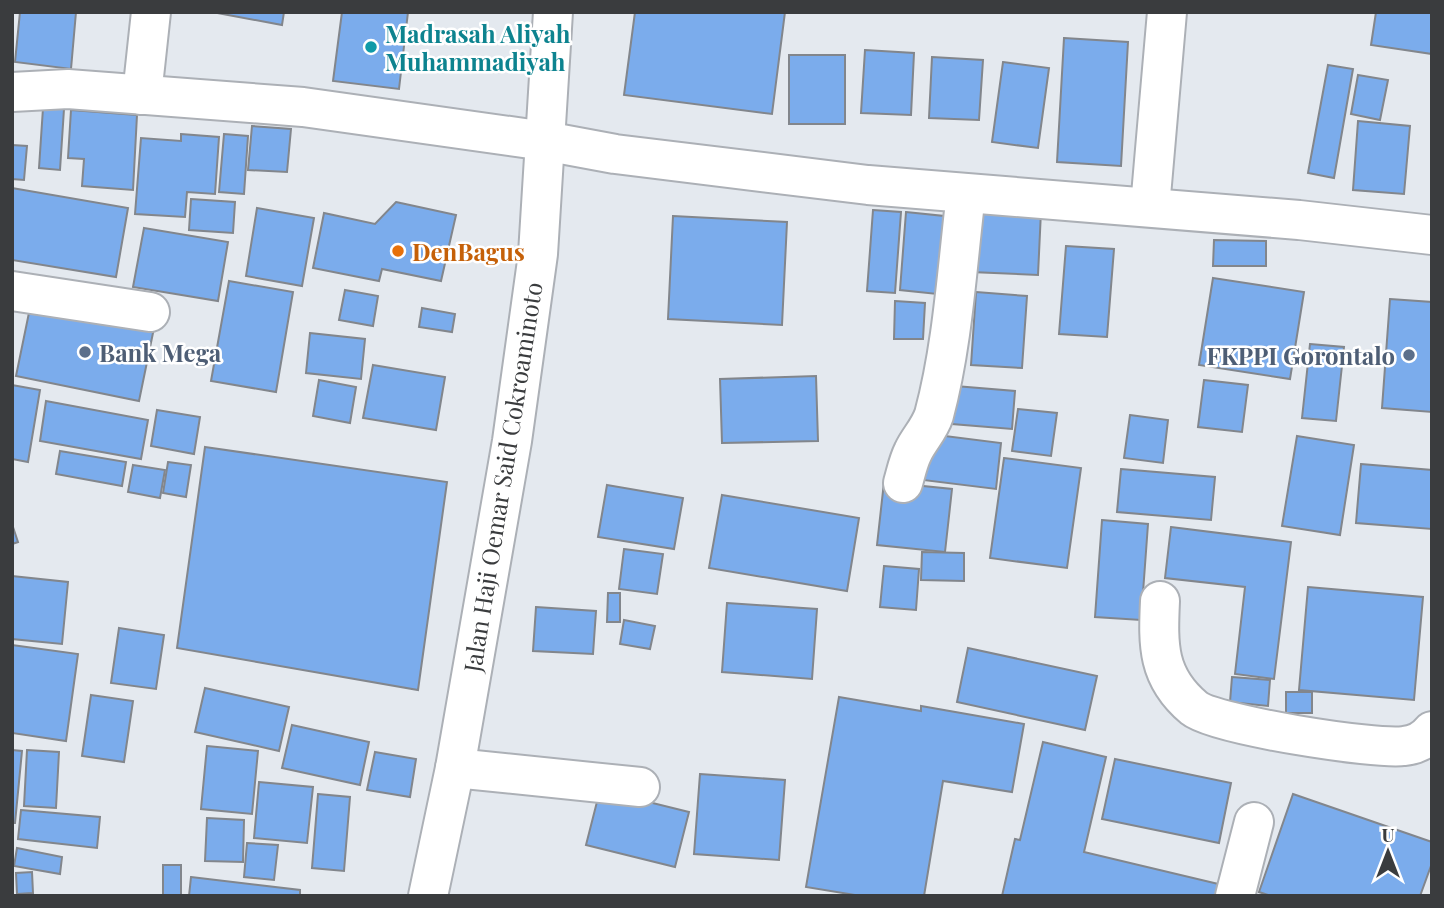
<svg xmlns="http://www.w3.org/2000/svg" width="1444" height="908" viewBox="0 0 1444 908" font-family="'Playfair Display',serif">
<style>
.building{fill:#7bacec;stroke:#82868c;stroke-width:2}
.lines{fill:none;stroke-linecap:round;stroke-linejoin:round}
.minor-casing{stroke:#acb0b6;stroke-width:42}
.minor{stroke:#fff;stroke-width:38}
.culture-dot{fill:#0f9aa8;stroke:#fff;stroke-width:2.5}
.food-dot{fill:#e8710a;stroke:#fff;stroke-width:2.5}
.service-dot{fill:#5c6f8a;stroke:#fff;stroke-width:2.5}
.labels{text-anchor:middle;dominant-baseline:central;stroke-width:5;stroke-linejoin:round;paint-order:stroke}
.culture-label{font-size:24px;font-weight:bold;fill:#0d838f;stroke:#fff;text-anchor:start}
.food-label{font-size:24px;font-weight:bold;fill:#c56008;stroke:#fff;text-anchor:start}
.service-label{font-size:24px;font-weight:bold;fill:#4e5e75;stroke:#fff;text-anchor:start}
.street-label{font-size:24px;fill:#3a3c3e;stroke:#fff}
</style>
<rect width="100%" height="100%" fill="#e4e9ef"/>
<g class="building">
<polygon points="20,12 76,12 71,69 15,62"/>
<polygon points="212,12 284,12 282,25"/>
<polygon points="342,12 408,12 399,89 333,81"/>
<polygon points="635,12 785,12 772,114 624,95"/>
<polygon points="1376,12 1432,12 1432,54 1371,45"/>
<polygon points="1064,38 1128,42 1121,166 1057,162"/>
<polygon points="865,50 914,53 911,115 861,113"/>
<rect x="789" y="55" width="56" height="69"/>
<polygon points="932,57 983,60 979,120 929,118"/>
<polygon points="1003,62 1049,68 1038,148 992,142"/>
<polygon points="1328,65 1353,69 1334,178 1308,173"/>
<polygon points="1358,75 1388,80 1380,120 1351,114"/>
<polygon points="43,108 64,109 60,170 39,168"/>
<polygon points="71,110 137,115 133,190 82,186 84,159 68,158"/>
<polygon points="1358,121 1410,126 1404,194 1353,190"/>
<polygon points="252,126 291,129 287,172 248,170"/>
<polygon points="181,134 219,137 215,194 187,192 185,217 135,214 141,138 181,141"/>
<polygon points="224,134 248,136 244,194 219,192"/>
<polygon points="12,145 27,146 24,180 12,179"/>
<polygon points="12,188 128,208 116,277 12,260"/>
<polygon points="191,199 235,202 233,233 189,230"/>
<polygon points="396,202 456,215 441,281 382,269 379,281 313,268 324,213 375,224"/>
<polygon points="257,208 314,218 302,286 246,276"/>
<polygon points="975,208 1041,211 1038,275 971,272"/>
<polygon points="873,210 901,212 895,293 867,291"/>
<polygon points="906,212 944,216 937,294 900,290"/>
<polygon points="673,216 787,222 782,325 668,319"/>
<polygon points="144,228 228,242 218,301 133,287"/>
<polygon points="1214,240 1266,241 1266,266 1213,266"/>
<polygon points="1066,246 1114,249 1107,337 1059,334"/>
<polygon points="1213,278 1304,292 1290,379 1199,365"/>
<polygon points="229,281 293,292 276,392 211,381"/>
<polygon points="345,290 378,296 373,326 339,320"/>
<polygon points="976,292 1027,296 1022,368 971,365"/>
<polygon points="1390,299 1432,302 1432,412 1382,408"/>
<polygon points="895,301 925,303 923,339 894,339"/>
<polygon points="31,303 154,328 139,401 16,376"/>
<polygon points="422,308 455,314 452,332 419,327"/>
<polygon points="310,333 365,339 361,379 306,373"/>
<polygon points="1310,344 1344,347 1336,421 1302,418"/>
<polygon points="373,365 445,377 436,430 363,418"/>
<polygon points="816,376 818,441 722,443 720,379"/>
<polygon points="319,380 356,387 350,423 313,416"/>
<polygon points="1204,380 1248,385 1242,432 1198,427"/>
<polygon points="12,385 40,390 28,462 12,459"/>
<polygon points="943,385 1015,391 1012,429 940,423"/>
<polygon points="46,401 148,420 141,459 40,441"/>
<polygon points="1018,409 1057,413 1051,456 1012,451"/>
<polygon points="157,410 200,417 194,454 151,446"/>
<polygon points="1130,415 1168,420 1163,463 1124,458"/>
<polygon points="929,434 1001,443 996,489 923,480"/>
<polygon points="1297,436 1354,445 1340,535 1282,526"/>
<polygon points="205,447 447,482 418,690 177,648"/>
<polygon points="60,451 126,462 122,486 56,474"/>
<polygon points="1004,458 1081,468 1067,568 990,558"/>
<polygon points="168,462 191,465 186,497 163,493"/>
<polygon points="1361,464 1432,470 1432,529 1356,523"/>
<polygon points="133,465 165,470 160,498 128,492"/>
<polygon points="1121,469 1215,477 1211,520 1117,512"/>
<polygon points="884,482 952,489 945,552 877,545"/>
<polygon points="607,485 683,498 674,549 598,537"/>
<polygon points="722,495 859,518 847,591 709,568"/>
<polygon points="1102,520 1148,524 1141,620 1095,617"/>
<polygon points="12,524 18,542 12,544"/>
<polygon points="1171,527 1291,542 1274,679 1235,674 1245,587 1165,578"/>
<polygon points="624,549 663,554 657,594 619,589"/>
<polygon points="922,552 964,553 964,581 921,580"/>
<polygon points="884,566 919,569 916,610 880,607"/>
<polygon points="12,576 68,582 62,644 12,639"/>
<polygon points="1308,587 1423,597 1414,700 1299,690"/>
<polygon points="608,593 620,593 620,622 607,622"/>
<polygon points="727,603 817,609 812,679 722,672"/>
<polygon points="536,607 596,611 593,654 533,651"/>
<polygon points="624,620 655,626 650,649 620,644"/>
<polygon points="119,628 164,635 156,689 111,683"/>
<polygon points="12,645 78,654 66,741 12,733"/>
<polygon points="968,648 1097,676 1085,730 957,702"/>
<polygon points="1232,677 1270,680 1268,706 1230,702"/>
<polygon points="205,688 289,707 279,751 195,732"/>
<rect x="1286" y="692" width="26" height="21"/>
<polygon points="91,695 133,701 124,762 82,756"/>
<polygon points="839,697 921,711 921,706 1024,724 1012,792 943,781 924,896 861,896 806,887"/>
<polygon points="292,725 369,742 360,785 282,768"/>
<polygon points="1043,742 1106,757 1084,852 1231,887 1229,896 1002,896 1015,839 1020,840"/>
<polygon points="207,746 258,751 252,814 201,809"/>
<polygon points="12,750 22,751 15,823 12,823"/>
<polygon points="27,750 59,752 56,808 24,806"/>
<polygon points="375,752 416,759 410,797 367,790"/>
<polygon points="1115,759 1231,783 1219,843 1102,819"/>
<polygon points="700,774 785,780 779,860 694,854"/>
<polygon points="259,782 313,787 307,843 254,838"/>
<polygon points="600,790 689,812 675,867 586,845"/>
<polygon points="318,794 350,797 344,871 312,868"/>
<polygon points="1293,794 1432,842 1432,863 1420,896 1271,896 1259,892"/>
<polygon points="21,810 100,817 97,848 18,839"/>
<polygon points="207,818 244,820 243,862 205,861"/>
<polygon points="247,843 278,845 274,880 244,877"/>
<polygon points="17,848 62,857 60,874 14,866"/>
<rect x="163" y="865" width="18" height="31"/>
<polygon points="32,872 33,893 17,894 16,873"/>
<polygon points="191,877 300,890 300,896 189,896"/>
</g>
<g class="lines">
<defs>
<g id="minor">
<polyline points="12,92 68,89 303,107 545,141 615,154 868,185 1299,220 1432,235"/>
<polyline points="142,95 151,12"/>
<polyline points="1150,207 1167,12"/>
<polyline points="12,291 150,312"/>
<path d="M903,483C906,473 908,462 913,452C919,439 929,430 934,415C953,344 957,267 966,194"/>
<path d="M1160,601C1158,645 1157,677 1194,708C1215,725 1375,750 1404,746C1415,745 1425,740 1432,731"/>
<polyline points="455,768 640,787"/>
<polyline points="428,896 455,768 512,441 538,254 553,12"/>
<polyline points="1235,896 1254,822"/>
</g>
</defs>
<use href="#minor" class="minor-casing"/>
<use href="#minor" class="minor"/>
</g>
<circle class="culture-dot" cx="371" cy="47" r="7"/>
<circle class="food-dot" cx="398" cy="251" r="7"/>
<g class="service-dot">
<circle cx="85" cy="352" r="7"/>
<circle cx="1409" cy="355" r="7"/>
</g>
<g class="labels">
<g class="culture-label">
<text x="385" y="33">Madrasah Aliyah<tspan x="385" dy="28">Muhammadiyah</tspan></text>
</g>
<g class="food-label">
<text x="412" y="251">DenBagus</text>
</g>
<g class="service-label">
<text x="99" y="352">Bank Mega</text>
<text x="1395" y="355" text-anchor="end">FKPPI Gorontalo</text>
</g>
<g class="street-label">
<text transform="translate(502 477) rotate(-81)">Jalan Haji Oemar Said Cokroaminoto</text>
</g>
</g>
<rect width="1444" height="908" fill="none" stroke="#3a3c3e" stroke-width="28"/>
<g transform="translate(1388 852)" stroke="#ffffff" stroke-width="5" paint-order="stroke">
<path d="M0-5L12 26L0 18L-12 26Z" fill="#3a3c3e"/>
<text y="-10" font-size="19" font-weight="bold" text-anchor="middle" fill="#3a3c3e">U</text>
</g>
</svg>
